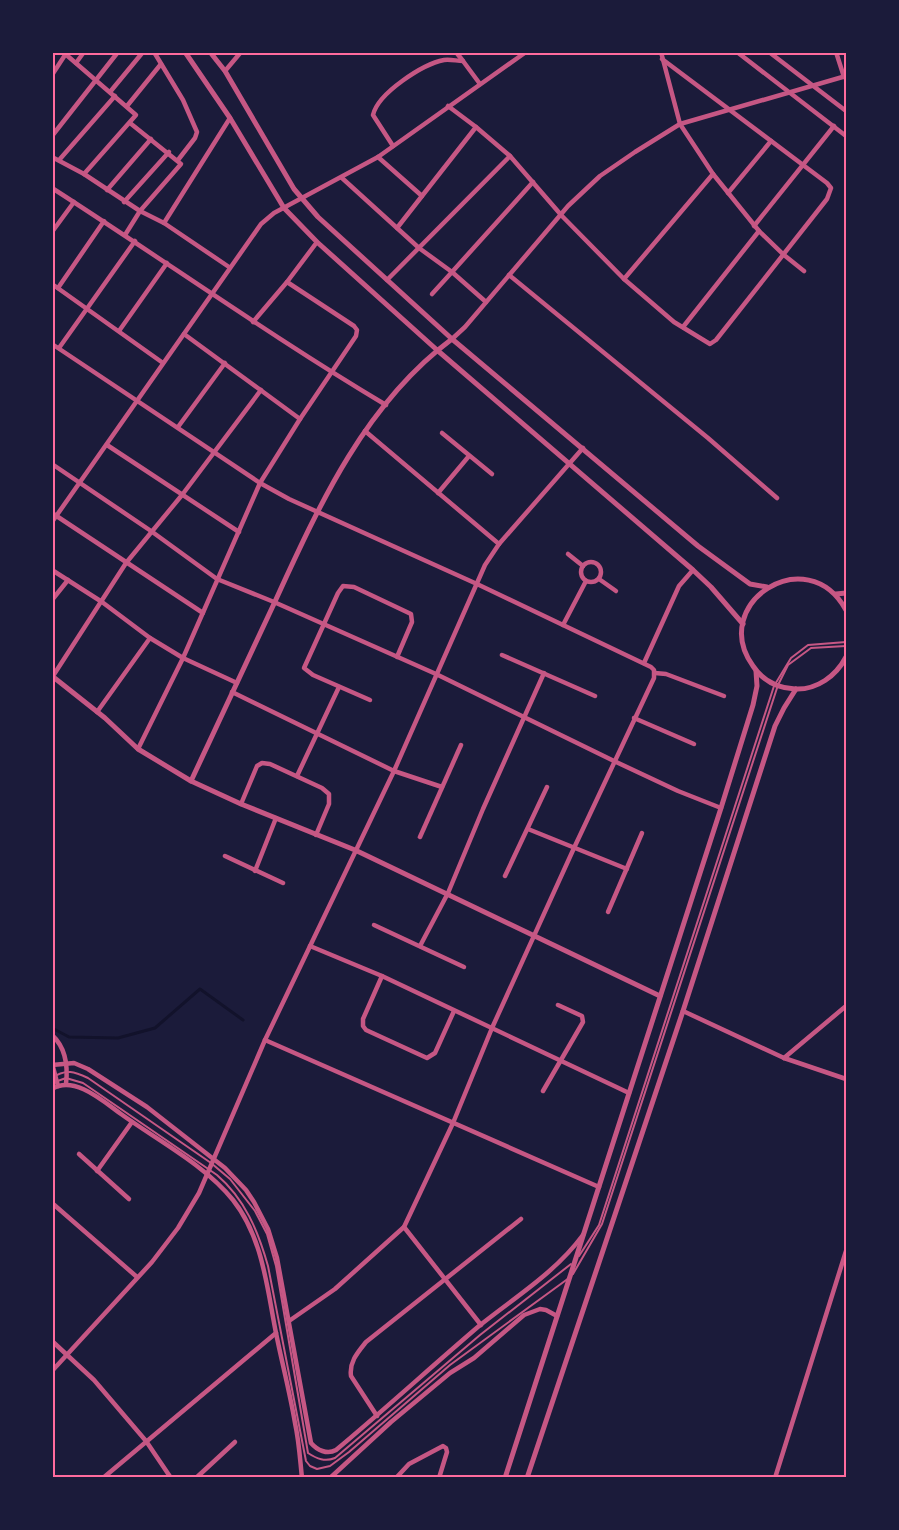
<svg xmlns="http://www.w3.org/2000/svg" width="899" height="1530" viewBox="0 0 899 1530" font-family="Overpass,sans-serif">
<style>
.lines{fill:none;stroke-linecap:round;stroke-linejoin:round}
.stream{stroke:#12122b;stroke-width:3}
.service{stroke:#c65784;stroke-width:2}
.minor{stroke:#c65784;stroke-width:4.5}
.tertiary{stroke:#c65784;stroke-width:5}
.neatline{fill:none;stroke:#ff6b9d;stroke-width:2}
</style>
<rect width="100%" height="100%" fill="#1b1b3a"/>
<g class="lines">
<polyline class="stream" points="52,1028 69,1037 118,1038 155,1028 200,989 243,1020"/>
<g class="service">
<path d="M52,1078C66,1068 75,1072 88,1078L211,1163L230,1179L255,1211L267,1234L276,1266L308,1453C317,1459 325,1462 335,1458L480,1335L571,1264"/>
<path d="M52,1083L66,1078L83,1083L217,1175C245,1199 258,1231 268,1266L306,1461L310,1466L317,1469L330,1466L349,1452L450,1365L569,1278"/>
<polyline points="579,1256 599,1225 774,686 791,658 808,645 846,642"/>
<polyline points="573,1274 602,1224 778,685 788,665 811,648 846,646"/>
</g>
<g class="minor">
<polyline points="63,52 136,115 84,174"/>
<polyline points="154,52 183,100 197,132 195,138 178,160"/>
<polyline points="456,52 463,61"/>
<polyline points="661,52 680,124 713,174 759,231 784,255 804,271"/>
<polyline points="737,52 846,136"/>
<polyline points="769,52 846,111"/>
<polyline points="836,52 844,77"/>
<polyline points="76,63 84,52"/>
<polyline points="225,71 241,52"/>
<polyline points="52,75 65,55"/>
<polyline points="110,92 143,52"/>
<polyline points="127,106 161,64"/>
<polyline points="448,106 476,127 510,156 562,216 624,279 674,322 710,344 716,340 827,199 831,188 827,183 662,59"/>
<polyline points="52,136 118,52"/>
<path d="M393,146L373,115C378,93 423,64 444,60C450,59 457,61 463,61L480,84"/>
<polyline points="52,157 84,174 140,211 164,223"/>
<polyline points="378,157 422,196 476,127"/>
<polyline points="60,159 115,96"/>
<polyline points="342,178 419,248 452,272 533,182"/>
<path d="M52,188C164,260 272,337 386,405"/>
<polyline points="107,190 151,139"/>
<polyline points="728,193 771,141"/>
<polyline points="124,202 169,152"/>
<polyline points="754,226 834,126"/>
<polyline points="397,228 422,196"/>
<polyline points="52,232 74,202"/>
<polyline points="125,235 140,211 181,164 130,123"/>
<polyline points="229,267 164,223 230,118"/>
<polyline points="509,275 708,438 777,498"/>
<polyline points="624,279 713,174"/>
<polyline points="387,280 510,156"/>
<polyline points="52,284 163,363"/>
<polyline points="58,288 104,221"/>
<polyline points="432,294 452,272 486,302"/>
<polyline points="253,322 287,282 317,242"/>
<polyline points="683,327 759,231"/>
<polyline points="119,331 167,263"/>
<polyline points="184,334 300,419"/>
<polyline points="452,339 465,327 568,206 600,176 635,152 680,124 846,76"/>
<polyline points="52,344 260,483 289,499 477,584 651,667 654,670 654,678 574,848 492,1028 453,1123 404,1227 335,1289 289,1321"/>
<polyline points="59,348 135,241"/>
<polyline points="178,427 225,363"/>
<polyline points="365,431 499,544"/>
<polyline points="442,433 492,474"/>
<polyline points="107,445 239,532"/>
<polyline points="52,464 151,531 217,579 274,602 436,674 614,761 678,791 721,808"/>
<polyline points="438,493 469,456"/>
<polyline points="52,513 203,613"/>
<polyline points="52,522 261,224 274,213 378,157 526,52"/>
<polyline points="568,554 583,566"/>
<circle cx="591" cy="572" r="10"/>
<polyline points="52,570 102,602 150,638 183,658 237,683"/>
<polyline points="599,579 616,591"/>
<polyline points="52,600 68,580"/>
<polyline points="563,625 586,581"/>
<polyline points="502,655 595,696"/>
<polyline points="644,663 679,586 693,570"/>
<polyline points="655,673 666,674 724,696"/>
<polyline points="53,676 126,563 182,495 261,390"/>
<polyline points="232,692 394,771 442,787"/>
<polyline points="370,700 313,675 304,668 338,593 343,586 354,587 411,614 412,622 397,657"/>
<polyline points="97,712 150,638"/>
<polyline points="634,718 694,744"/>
<polyline points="138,749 183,658 260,483 300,419 356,336 357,330 354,326 287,282"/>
<polyline points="297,776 339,687"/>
<polyline points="241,804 257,766 262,763 270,764 322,788 329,794 329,804 316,835"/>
<polyline points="528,829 627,869"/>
<polyline points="420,837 461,745"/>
<polyline points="225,856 283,883"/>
<polyline points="255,871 276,818"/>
<polyline points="505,876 547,787"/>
<polyline points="608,912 642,833"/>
<polyline points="374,925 464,967"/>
<polyline points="310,946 382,976 629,1093"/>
<polyline points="420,946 448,893 483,809 544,673"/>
<polyline points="382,976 363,1019 363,1026 366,1030 427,1058 435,1053 454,1011"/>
<polyline points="683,1011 784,1058 846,1079"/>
<path d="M52,1035C66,1048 68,1067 66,1084"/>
<polyline points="265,1040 599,1187"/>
<polyline points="784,1058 846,1006"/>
<polyline points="52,1063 58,1086"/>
<path d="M52,1065L74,1063L88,1069L147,1107L225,1168L246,1190L254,1202L268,1229L277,1258L311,1443C317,1450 327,1455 336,1450C384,1410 431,1367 479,1326C515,1297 555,1273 583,1235"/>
<path d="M52,1089C74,1075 103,1101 121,1114C157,1140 205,1165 233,1200C263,1238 267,1288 276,1333C282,1363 290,1393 295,1423C299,1441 300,1459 302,1478"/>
<polyline points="543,1091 583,1022 582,1016 558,1005"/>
<polyline points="79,1154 129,1199"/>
<polyline points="97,1171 132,1122"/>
<polyline points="52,1203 137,1277"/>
<polyline points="404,1227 481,1325"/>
<polyline points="52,1341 94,1380 146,1441 171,1478"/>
<polyline points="52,1371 152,1262 178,1228 199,1193 265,1040 394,771 485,565 499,544 583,448"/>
<path d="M377,1416L351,1376C349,1362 358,1352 366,1342L521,1219"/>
<polyline points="103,1478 276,1333"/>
<polyline points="196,1478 235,1442"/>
<polyline points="330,1478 391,1422 450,1373 474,1358 524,1315 540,1309 546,1310 557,1316"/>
<polyline points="396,1478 409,1464 443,1446 446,1448 447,1452 439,1478"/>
<polyline points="775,1478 846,1251"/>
</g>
<g class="tertiary">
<polyline points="185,52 230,118 284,208 317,242 437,350 693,570 711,587 743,624"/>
<polyline points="210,52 225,71 294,189 318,217 452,339 698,546 750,584 767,587"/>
<polyline points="836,594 846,593"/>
<path d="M846,610C807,539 708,604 753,666C763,681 777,688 795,689C817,690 836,676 846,657"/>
<polyline points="52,676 105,718 138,749 191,781 241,804 355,850 660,996"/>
<path d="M191,781C218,723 245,665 272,608C317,510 363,405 452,339"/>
<polyline points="505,1478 721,808 753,705 757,686 756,671"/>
<polyline points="527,1478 683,1011 775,726 784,708 796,689"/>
</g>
</g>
<rect width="899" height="1530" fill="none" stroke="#1b1b3a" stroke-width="108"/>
<rect x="54" y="54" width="791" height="1422" class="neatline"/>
</svg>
